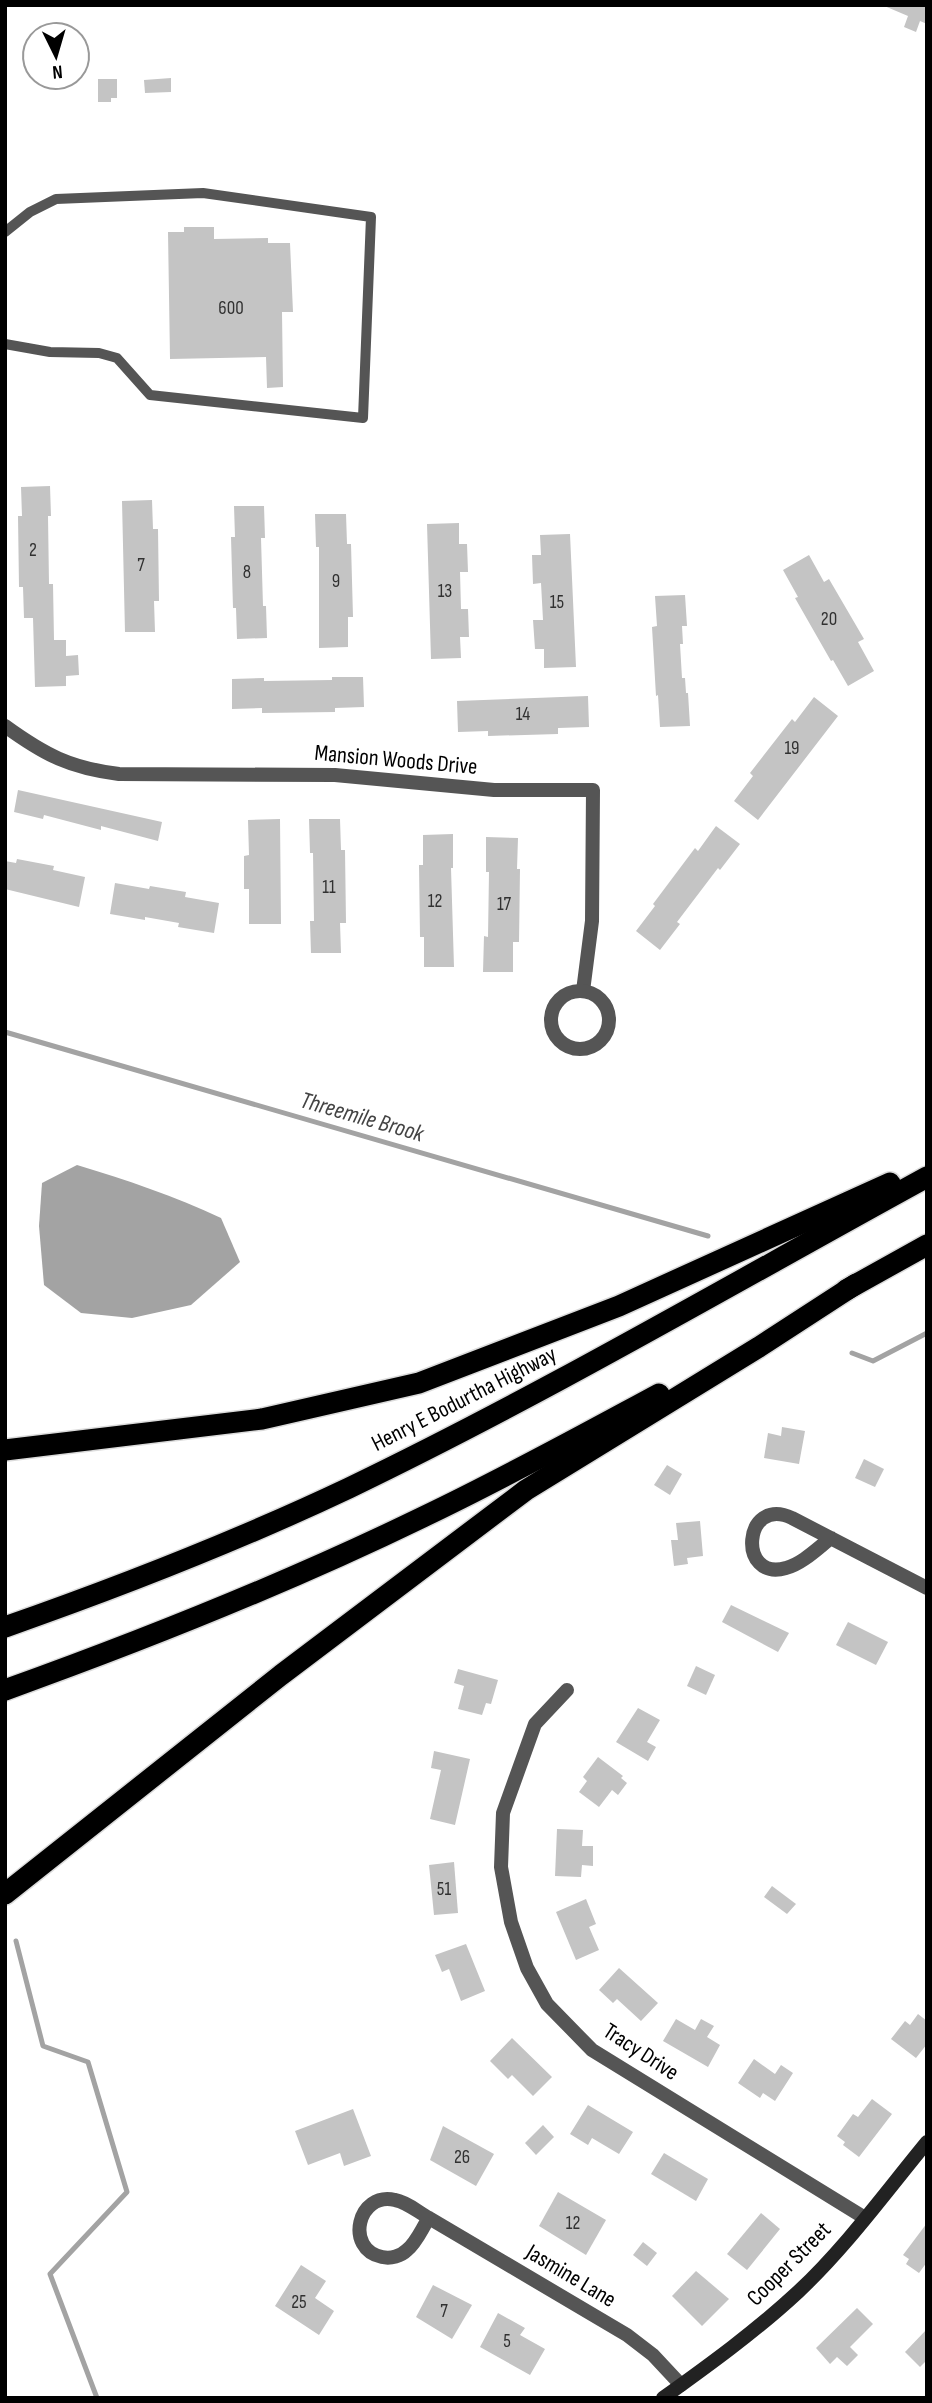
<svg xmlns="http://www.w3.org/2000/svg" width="932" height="2403" viewBox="0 0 932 2403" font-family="'Sofia Sans Condensed',sans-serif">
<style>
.water{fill:#a3a3a3}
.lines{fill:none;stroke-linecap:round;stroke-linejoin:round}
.stream{stroke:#a3a3a3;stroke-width:5}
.building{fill:#c4c4c4}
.highway-casing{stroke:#dbdbdb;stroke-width:24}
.lane{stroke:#555;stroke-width:10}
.street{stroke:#555;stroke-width:14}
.secondary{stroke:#222;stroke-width:14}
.highway{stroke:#000;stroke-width:21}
.labels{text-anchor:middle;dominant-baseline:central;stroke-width:7;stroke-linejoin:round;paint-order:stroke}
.number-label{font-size:19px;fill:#313131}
.street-label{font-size:23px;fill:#000;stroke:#fff}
.water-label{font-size:24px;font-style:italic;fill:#444;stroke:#fff}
</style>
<rect width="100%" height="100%" fill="#fff"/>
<path class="water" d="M77,1165C127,1180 174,1196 221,1218L240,1262L191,1305L132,1318L81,1313L44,1285L39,1226L42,1183Z"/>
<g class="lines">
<g class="stream">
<polyline points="5,1032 708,1236"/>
<polyline points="852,1353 873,1361 927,1333"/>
<polyline points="16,1941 43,2046 88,2062 127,2192 50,2274 97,2398"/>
</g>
</g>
<g class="building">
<polygon points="882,5 927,5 927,24 920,21 916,32 904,27 908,16"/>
<polygon points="171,78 171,92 145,93 144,80"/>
<polygon points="98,79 117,79 117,98 111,98 111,102 98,102"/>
<polygon points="184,227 214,227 214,239 268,238 268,243 290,243 293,312 282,312 283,387 267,388 266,357 170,359 168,232 184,232"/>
<polygon points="50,486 51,516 48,516 49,584 53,584 54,640 66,640 66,656 78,655 79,675 66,676 66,686 35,687 33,618 24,618 23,587 19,587 18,516 22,516 21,487"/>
<polygon points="152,500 153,529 158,529 159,601 154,601 155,632 125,632 122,501"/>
<polygon points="234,506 264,506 265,538 261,538 263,606 266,606 267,638 237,639 236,608 233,608 231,537 235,537"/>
<polygon points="315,514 346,514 347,544 351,544 353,617 348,617 348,647 319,648 319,547 316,547"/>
<polygon points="459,523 459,544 467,544 468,572 460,572 461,609 468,609 469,637 460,637 461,658 431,659 427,524"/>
<polygon points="570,534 576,667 544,668 544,649 535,649 533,620 543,620 541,583 533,584 532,555 541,555 540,535"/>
<polygon points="809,555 824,582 829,579 864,639 858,642 874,671 848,686 833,660 831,661 795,598 798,597 783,570"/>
<polygon points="685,595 687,626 682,626 683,644 680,644 682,678 685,678 686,693 688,693 690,726 660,727 658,695 656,696 652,627 657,626 655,596"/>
<polygon points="332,677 363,677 364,707 335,708 335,712 262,713 262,708 232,709 232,679 264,678 264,681 332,680"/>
<polygon points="588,696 589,727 558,728 558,734 488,736 488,731 458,732 457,701"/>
<polygon points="814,697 838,716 758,820 734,801 753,776 750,773 792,719 795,722"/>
<polygon points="18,790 162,822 158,841 101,826 101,830 44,815 43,819 14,812"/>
<polygon points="280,819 281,924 249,924 249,889 244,889 244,856 249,855 248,820"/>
<polygon points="309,819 340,819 341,850 345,850 346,923 340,923 341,953 311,953 310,921 314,921 313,853 310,853"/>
<polygon points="716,826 740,844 720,870 718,868 677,922 680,924 660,950 636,931 655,906 653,904 695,848 698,851"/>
<polygon points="453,834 453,868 451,868 454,967 424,967 424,937 420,937 419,865 423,865 423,835"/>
<polygon points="486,837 518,838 517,869 520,869 519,942 513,942 513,972 483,972 484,936 488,937 489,872 486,872"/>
<polygon points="17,859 54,866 53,870 85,877 79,907 5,889 5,861 16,863"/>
<polygon points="115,883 149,889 150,886 186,892 185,897 219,903 214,933 178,927 179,923 145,917 145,920 110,914"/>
<polygon points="782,1427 805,1431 799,1464 764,1458 768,1433 781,1436"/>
<polygon points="864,1459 884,1469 875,1487 855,1478"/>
<polygon points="667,1465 682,1474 670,1495 654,1485"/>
<polygon points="700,1521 703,1556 687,1558 688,1564 674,1566 671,1540 678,1540 676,1523"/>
<polygon points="731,1605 789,1633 778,1652 722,1622"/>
<polygon points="848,1622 888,1642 876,1665 836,1645"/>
<polygon points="696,1666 715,1675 706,1695 687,1686"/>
<polygon points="458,1669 498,1680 491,1704 486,1703 482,1715 458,1709 464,1686 454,1683"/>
<polygon points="638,1708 660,1720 647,1742 656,1747 648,1761 616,1742"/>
<polygon points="434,1751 470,1759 455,1825 430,1819 441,1770 431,1768"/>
<polygon points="598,1757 623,1776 621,1778 627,1783 618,1795 612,1790 599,1807 579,1792 587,1781 583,1777"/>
<polygon points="557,1829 583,1830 582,1846 593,1846 593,1866 582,1865 581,1877 555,1876"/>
<polygon points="454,1862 458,1913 434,1915 429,1865"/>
<polygon points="772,1886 796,1904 787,1914 764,1897"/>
<polygon points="586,1899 596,1924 589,1927 599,1950 576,1960 556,1912"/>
<polygon points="466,1944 485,1991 461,2001 449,1969 442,1972 435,1955"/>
<polygon points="619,1968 658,2003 641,2021 617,1999 613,2003 599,1990"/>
<polygon points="918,2014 927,2021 927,2044 916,2058 891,2039 905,2021 910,2025"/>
<polygon points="676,2019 695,2030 701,2019 714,2026 707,2037 720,2045 708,2067 663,2041"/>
<polygon points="512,2038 552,2077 533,2096 512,2075 508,2079 490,2061"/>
<polygon points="754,2059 775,2074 781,2065 793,2073 775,2101 763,2093 760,2098 738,2083"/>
<polygon points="872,2099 892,2114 859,2157 843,2145 845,2142 837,2136 853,2114 858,2117"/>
<polygon points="588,2105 633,2132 619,2154 592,2138 588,2145 570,2134"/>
<polygon points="353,2109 371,2156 344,2166 340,2153 308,2165 295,2131"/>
<polygon points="543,2125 554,2137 536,2155 525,2143"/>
<polygon points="443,2126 494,2154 476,2186 430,2160"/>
<polygon points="664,2153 708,2179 696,2201 651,2174"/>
<polygon points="558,2192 606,2220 586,2255 539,2226"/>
<polygon points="761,2213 780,2229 747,2270 727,2254"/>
<polygon points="927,2223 927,2262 919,2273 906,2264 909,2259 903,2255"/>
<polygon points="643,2242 657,2253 647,2266 633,2255"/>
<polygon points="301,2265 326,2281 315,2298 334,2311 319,2335 275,2306"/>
<polygon points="696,2271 729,2299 702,2326 672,2296"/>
<polygon points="433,2285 472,2305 452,2339 416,2317"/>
<polygon points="857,2308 873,2324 850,2347 858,2355 847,2366 837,2357 830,2364 816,2348"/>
<polygon points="498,2313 525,2328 520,2335 545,2349 530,2375 480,2347"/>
<polygon points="927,2329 927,2360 920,2367 905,2352"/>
</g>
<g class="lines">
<defs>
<g id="highway">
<polyline points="846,1290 927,1245"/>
<polyline points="5,1450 262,1419 419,1383 619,1306 890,1183"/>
<path d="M5,1627C122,1586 237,1541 349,1488C546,1393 735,1282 927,1177"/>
<path d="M5,1690C147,1639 287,1583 423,1517C503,1479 581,1436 659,1394"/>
<polyline points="5,1894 281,1675 526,1490 759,1347 856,1284"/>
</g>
</defs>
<use href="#highway" class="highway-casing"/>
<polyline class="lane" points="5,232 30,212 56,199 203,193 371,217 363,418 150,395 117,358 99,353 50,352 5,344"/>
<g class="street">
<path d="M5,726C45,755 70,768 119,774L335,775L494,790H593L592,921L583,991"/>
<circle cx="580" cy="1020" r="29"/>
<path d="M831,1538C818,1548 802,1564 786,1568C737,1582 743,1495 792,1518L927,1588"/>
<polyline points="567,1690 535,1724 503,1813 501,1867 511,1922 527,1968 547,2004 592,2050 865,2218"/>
<path d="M429,2218C422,2228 417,2242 407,2250C401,2256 391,2259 382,2257C344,2249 358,2191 395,2200C407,2202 418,2212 429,2218L627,2335L653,2355L681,2385"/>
</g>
<path class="secondary" d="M663,2398C709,2365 756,2331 798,2292C846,2247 885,2193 927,2142"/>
<use href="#highway" class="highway"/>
</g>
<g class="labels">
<g class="number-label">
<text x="231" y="308">600</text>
<text x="33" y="550">2</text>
<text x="141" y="565">7</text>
<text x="247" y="572">8</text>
<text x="336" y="581">9</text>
<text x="445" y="591">13</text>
<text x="557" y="602">15</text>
<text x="829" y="619">20</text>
<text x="523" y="714">14</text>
<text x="792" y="748">19</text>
<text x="329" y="887">11</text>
<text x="435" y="901">12</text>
<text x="504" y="904">17</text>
<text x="444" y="1889">51</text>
<text x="462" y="2157">26</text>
<text x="573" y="2223">12</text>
<text x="299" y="2302">25</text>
<text x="444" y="2311">7</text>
<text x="507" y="2341">5</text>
</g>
<g class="street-label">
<text transform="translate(396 760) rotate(5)">Mansion Woods Drive</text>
<text transform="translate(464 1399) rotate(-27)">Henry E Bodurtha Highway</text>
<text transform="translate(641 2052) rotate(33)">Tracy Drive</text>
<text transform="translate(789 2264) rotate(-45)">Cooper Street</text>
<text transform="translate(571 2276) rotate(31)">Jasmine Lane</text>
</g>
<g class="water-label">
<text transform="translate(362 1117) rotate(16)">Threemile Brook</text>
</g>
</g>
<rect width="932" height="2403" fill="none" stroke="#000000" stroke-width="14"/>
<g transform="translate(56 56) rotate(175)"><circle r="33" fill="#ffffff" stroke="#999999" stroke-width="2"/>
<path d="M0-5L12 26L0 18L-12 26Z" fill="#000000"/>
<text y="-10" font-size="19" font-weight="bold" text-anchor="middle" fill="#000000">N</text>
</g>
</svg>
